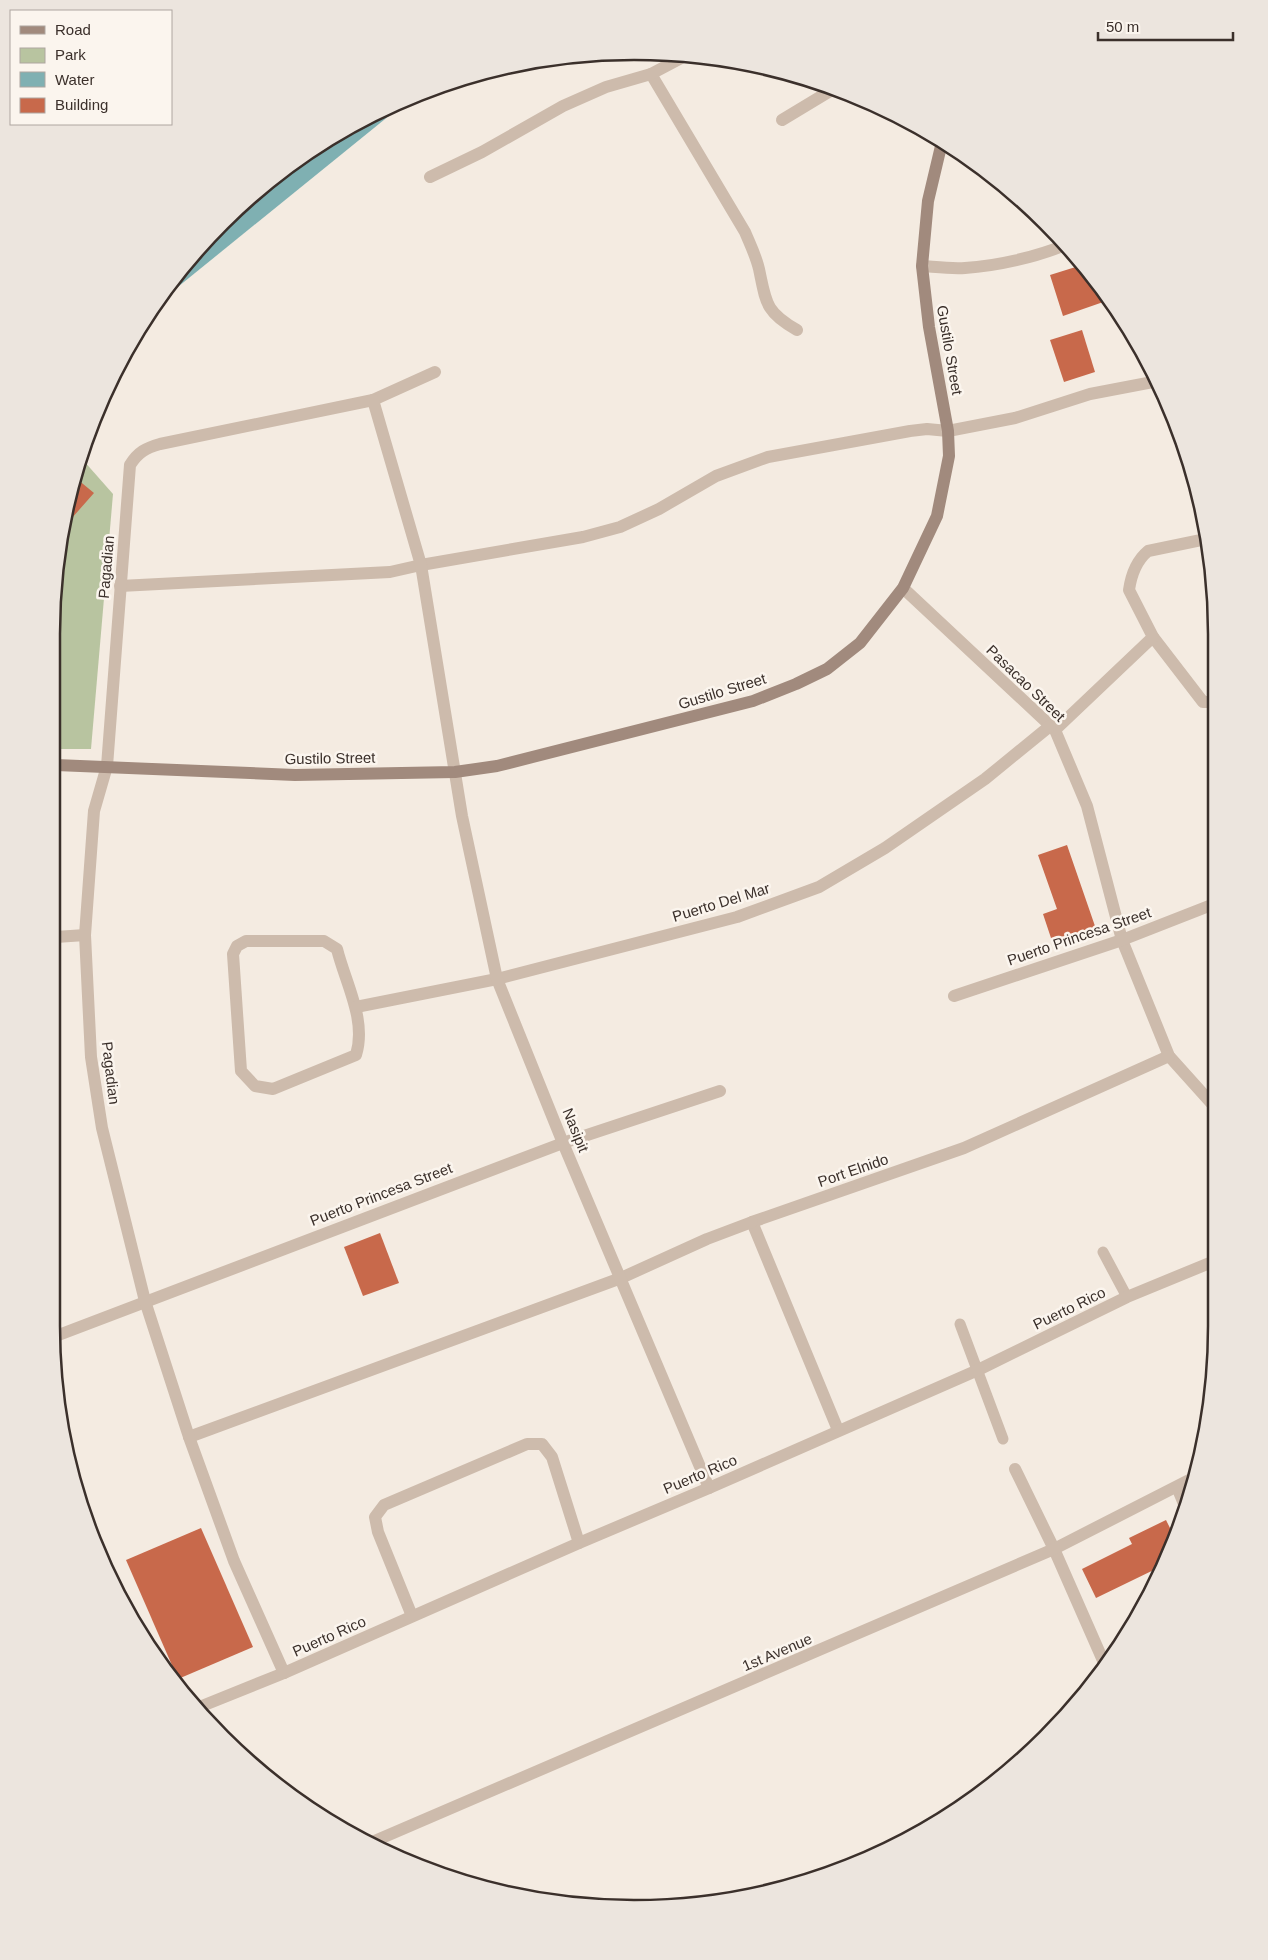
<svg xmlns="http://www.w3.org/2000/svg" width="1268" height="1960" viewBox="0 0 1268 1960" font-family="Helvetica,sans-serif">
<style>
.green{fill:#b8c4a0}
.water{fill:#7fb0b2}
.building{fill:#c8694b}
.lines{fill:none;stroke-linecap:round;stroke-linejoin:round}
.lane{stroke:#cdbbac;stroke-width:11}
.street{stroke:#cdbbac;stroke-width:12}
.secondary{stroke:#a18a7d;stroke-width:12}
.labels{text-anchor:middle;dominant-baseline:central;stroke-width:5;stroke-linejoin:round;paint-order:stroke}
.street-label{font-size:15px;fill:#3b302b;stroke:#fbf5ee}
.rim{fill:none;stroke:#3b302b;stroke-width:2.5}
</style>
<rect width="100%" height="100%" fill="#f4ebe1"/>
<polygon class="green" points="83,460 113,494 91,749 56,749 56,558"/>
<polygon class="water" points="411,98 158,303 196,250 279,172 376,111"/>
<g class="building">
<polygon points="1082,265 1084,270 1086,269 1096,279 1109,300 1063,316 1050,275"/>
<polygon points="1082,330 1095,372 1064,382 1050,340"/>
<polygon points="77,479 94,493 64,527 70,508"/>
<polygon points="1067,845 1096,929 1053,944 1043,914 1057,909 1038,855"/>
<polygon points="380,1233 399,1283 363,1296 344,1247"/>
<polygon points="1166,1520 1175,1538 1164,1565 1096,1598 1082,1569 1132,1544 1129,1538"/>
<polygon points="201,1528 253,1647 178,1679 126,1560"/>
</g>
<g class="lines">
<g class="lane">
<polyline points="1103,1252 1127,1297"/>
<polyline points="960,1324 1003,1439"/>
</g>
<g class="street">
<path d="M651,74L745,232C750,244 756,256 759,269C766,302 765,312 797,330"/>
<polyline points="782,120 835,88"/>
<polyline points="430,177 482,152 563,106 606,87 651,74 687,55"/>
<path d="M922,266C936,267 951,269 965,268C997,266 1036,257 1065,245"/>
<polyline points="373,400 435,372"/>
<polyline points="120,586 390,572 421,565 583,537 620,527 659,509 716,476 768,457 910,431 927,429 948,431 1015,418 1090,394 1158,381"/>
<polyline points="903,588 1055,730 1087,806 1122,940 1169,1056 1213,1105"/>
<polyline points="1153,637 1203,702 1215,702"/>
<path d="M1055,730L1153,637L1129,590C1131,576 1136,561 1148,551L1206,539"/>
<polyline points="56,937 85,935"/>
<path d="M246,941H324L337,949C345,982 367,1020 356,1055L273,1089L255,1086L241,1071L233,954L237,946Z"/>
<polyline points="954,996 1122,940 1214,904"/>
<polyline points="356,1007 497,979 737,917 819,887 885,848 985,779 1050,726"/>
<polyline points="56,1336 563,1143 720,1091"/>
<polyline points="838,1430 752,1222 964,1148 1169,1056"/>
<polyline points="189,1437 621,1278 707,1239 752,1222"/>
<polyline points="1015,1469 1054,1549 1105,1665"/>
<polyline points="1177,1487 1184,1504"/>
<polyline points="412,1616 378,1532 375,1517 384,1505 527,1444 542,1444 552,1457 579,1543"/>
<path d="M284,1673L234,1561L189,1437L145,1301L102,1128L91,1057L85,935L94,811L107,766L130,465C138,452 146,448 160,444L373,400L421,565L462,816L497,979L563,1143L709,1488"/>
<polyline points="197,1708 284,1673 579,1543 709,1488 978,1370 1127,1297 1212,1262"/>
<polyline points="370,1843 1054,1549 1191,1479"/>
<polyline points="857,1864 858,1864"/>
</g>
<polyline class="secondary" points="56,765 295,775 455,772 497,766 753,701 796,684 827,669 860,643 903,588 937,516 949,456 948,431 929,327 922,266 928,201 942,142"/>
</g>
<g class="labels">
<g class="street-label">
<text transform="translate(950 350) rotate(80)">Gustilo Street</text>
<text transform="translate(106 567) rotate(-85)">Pagadian</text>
<text transform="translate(1026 683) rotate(44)">Pasacao Street</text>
<text transform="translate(722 691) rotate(-17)">Gustilo Street</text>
<text transform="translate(330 758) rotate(-1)">Gustilo Street</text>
<text transform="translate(721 902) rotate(-17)">Puerto Del Mar</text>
<text transform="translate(1079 936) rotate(-19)">Puerto Princesa Street</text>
<text transform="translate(111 1073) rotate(83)">Pagadian</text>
<text transform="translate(576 1130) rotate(68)">Nasipit</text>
<text transform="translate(853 1170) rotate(-19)">Port Elnido</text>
<text transform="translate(381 1194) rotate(-21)">Puerto Princesa Street</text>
<text transform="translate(1069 1308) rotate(-26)">Puerto Rico</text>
<text transform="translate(700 1474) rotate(-23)">Puerto Rico</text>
<text transform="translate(329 1636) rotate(-24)">Puerto Rico</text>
<text transform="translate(777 1652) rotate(-23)">1st Avenue</text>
</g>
</g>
<path d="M0 0H1268V1960H0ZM634 60H634A574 574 0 0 1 1208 634V1326A574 574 0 0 1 634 1900H634A574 574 0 0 1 60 1326V634A574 574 0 0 1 634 60Z" fill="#ece5de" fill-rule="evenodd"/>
<path class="rim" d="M634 60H634A574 574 0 0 1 1208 634V1326A574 574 0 0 1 634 1900H634A574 574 0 0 1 60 1326V634A574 574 0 0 1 634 60Z"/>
<rect x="10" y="10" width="162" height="115" fill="#fbf5ee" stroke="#aea6a0"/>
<rect x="20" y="26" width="25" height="8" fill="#a18a7d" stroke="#aea6a0"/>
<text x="55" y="35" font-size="15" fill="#3b302b">Road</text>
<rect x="20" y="48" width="25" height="15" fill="#b8c4a0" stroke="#aea6a0"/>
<text x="55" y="60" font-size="15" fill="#3b302b">Park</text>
<rect x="20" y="72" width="25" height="15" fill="#7fb0b2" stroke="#aea6a0"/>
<text x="55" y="85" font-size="15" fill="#3b302b">Water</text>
<rect x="20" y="98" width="25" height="15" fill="#c8694b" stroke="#aea6a0"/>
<text x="55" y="110" font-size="15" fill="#3b302b">Building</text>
<path d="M1098 32v8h135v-8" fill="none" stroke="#3b302b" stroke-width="2.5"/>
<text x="1106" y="32" font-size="15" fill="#3b302b" stroke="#fbf5ee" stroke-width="4" paint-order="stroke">50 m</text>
</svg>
